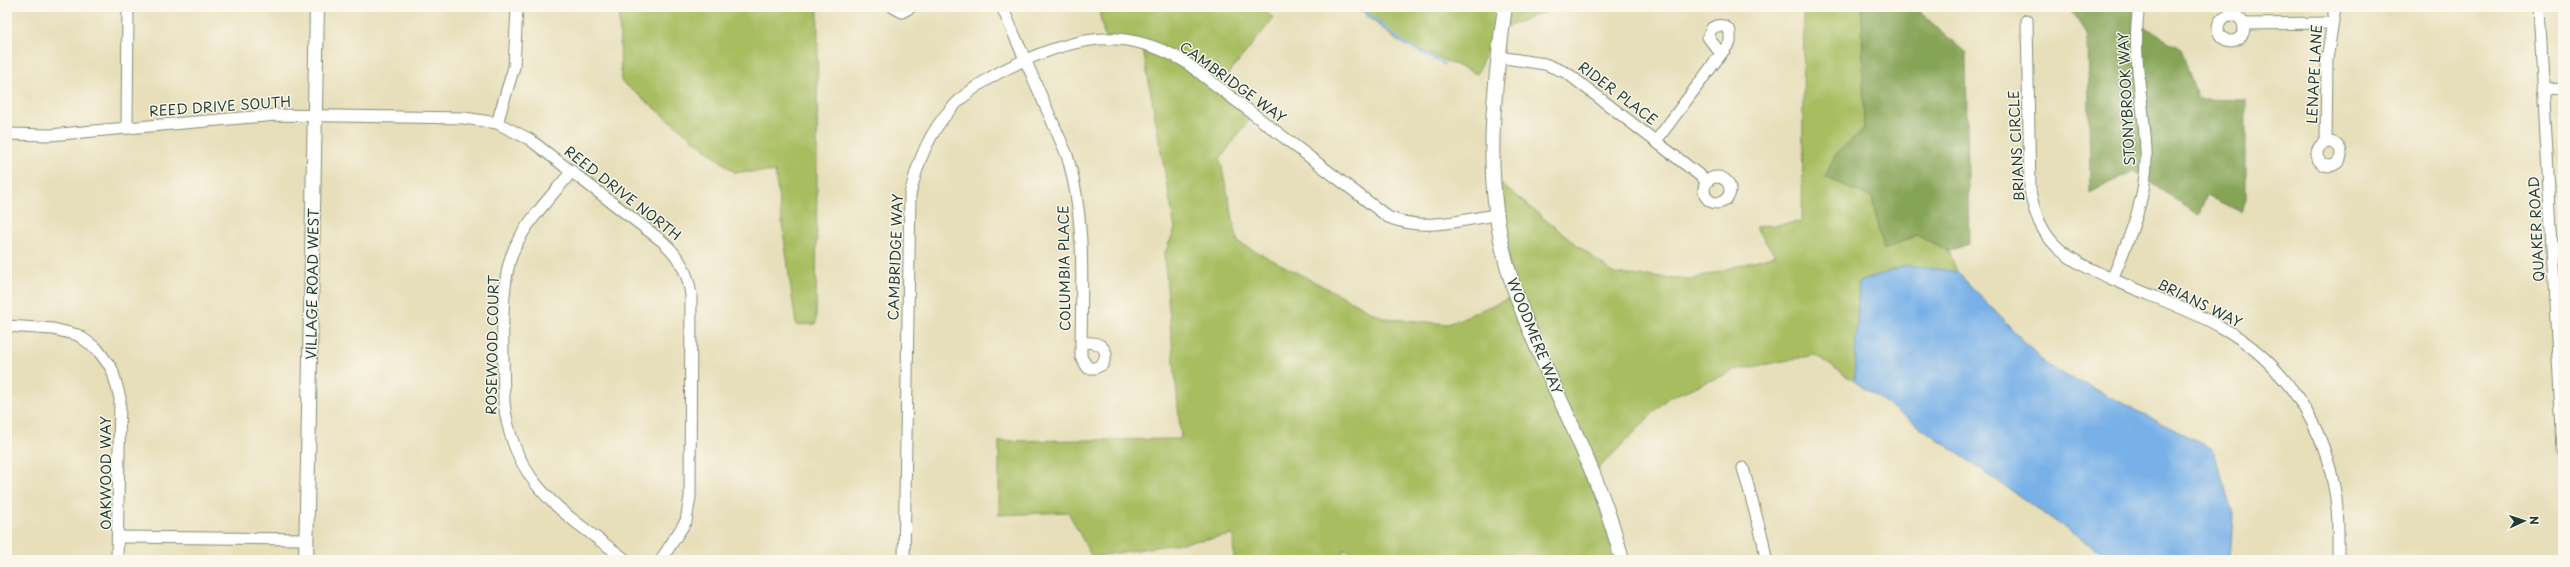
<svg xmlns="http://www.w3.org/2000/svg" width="2570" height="567" viewBox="0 0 2570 567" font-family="'Playpen Sans',sans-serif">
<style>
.green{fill:#a8bd61;stroke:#647d4a}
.forest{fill:#86a457;stroke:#527046}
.water{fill:#78b1e8;stroke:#4c778e}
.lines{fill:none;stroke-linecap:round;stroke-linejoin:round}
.stream{stroke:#78b1e8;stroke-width:2.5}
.minor-casing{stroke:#838e77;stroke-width:13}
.tertiary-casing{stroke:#838e77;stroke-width:16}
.minor{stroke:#fff;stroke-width:11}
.tertiary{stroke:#fff;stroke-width:14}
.labels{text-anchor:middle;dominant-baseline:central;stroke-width:3;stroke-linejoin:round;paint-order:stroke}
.street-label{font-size:14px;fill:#1f3d34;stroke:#fbf7ec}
</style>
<rect width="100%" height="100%" fill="#fbf7ec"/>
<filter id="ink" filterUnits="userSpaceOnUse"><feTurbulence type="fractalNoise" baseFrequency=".025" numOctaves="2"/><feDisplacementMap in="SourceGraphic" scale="8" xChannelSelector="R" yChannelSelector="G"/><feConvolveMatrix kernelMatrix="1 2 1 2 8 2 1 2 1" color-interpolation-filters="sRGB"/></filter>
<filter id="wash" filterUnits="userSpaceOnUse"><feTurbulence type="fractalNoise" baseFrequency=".012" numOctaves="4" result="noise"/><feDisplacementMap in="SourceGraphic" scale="16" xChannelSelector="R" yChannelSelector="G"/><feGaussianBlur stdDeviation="0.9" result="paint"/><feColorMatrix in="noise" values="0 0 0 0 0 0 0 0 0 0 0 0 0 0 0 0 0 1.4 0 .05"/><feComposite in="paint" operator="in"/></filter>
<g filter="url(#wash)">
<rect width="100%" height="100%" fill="#e7dfba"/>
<g class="green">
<polygon points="619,7 818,7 816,324 796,325 775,172 734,172 621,81"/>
<polygon points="1098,7 1258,7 1274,18 1219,85 1252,116 1220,159 1238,242 1384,318 1448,324 1514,296 1492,177 1614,274 1693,279 1775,255 1755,227 1802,222 1804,7 1862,7 1864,129 1836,154 1825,177 1872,198 1884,250 1917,235 1949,251 1957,272 1908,265 1859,282 1854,381 1815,355 1736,370 1668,398 1592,475 1614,560 1370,560 1344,549 1340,560 1234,560 1233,535 1092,557 1068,512 999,515 999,441 1181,439 1164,255 1175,229 1142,44 1105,38"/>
<polygon points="1357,7 1556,7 1494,32 1477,74 1397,41"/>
</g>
<g class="forest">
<polygon points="1862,7 1914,7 1966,53 1969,244 1949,251 1916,235 1884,250 1872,198 1825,177 1836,154 1864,129"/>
<polygon points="2068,7 2139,7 2135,21 2181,49 2198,99 2246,100 2246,199 2241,212 2207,196 2198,215 2133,171 2090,193 2088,36"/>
</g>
<polygon class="water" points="1908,265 1957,272 2047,365 2213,449 2233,514 2230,560 2111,560 1854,381 1859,282"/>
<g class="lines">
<polyline class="stream" points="1360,7 1403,43 1444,64"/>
</g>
</g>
<g filter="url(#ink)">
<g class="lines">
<defs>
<g id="minor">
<polyline points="893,7 902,12 911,7"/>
<path d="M1002,7L1067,155C1087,220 1081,290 1081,357L1088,368H1095L1103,364L1106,354C1103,342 1091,342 1081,343"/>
<polyline points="2539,7 2563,450"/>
<circle cx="2231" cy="28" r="13"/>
<path d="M2027,20L2030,190C2039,247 2071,261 2119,282C2153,297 2189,309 2221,327C2279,359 2320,417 2333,482C2339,507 2338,534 2338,560"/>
<polyline points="2243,24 2332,23"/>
<polyline points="1498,57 1545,64 1567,73 1707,181"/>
<polyline points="2543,90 2563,89"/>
<polyline points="497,123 514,67 517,7"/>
<path d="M127,128L276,115L464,118L497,123L529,139L662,241C679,256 688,272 691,295L690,497L686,521L661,560"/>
<polyline points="7,134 50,135 127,128 128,7"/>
<path d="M1656,141L1730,42V31C1725,25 1719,24 1712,28L1708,37L1721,54"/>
<circle cx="2329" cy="154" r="12"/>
<polyline points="2326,143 2327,60 2335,7"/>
<path d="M572,171C553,195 528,219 515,247C497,284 504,360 504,403C514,487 565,513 626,560"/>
<circle cx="1717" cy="190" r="13"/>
<path d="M2112,279C2130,237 2148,196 2146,150C2144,102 2131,55 2139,7"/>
<polyline points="7,326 53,329 78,335 97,349 112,369 120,398 117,560"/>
<polyline points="1743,468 1763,541 1766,560"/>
<polyline points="118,537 307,539"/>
<path d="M904,560L910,195C926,121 962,86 1030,58C1087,34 1129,30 1184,61L1388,217C1423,232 1460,220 1496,215"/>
</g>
<g id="tertiary">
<path d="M1505,7C1492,100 1482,191 1512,282C1543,377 1598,463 1622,560"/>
<polyline points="306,560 317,7"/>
</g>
</defs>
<use href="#minor" class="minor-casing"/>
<use href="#tertiary" class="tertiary-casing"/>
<use href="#minor" class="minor"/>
<use href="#tertiary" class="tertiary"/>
</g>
</g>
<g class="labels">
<g class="street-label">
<text transform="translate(2314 74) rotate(-87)">LENAPE LANE</text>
<text transform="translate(1233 82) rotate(36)">CAMBRIDGE WAY</text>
<text transform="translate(1618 93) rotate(37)">RIDER PLACE</text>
<text transform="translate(2126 99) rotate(-93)">STONYBROOK WAY</text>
<text transform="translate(220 106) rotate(-4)">REED DRIVE SOUTH</text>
<text transform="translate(2016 146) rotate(-93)">BRIANS CIRCLE</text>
<text transform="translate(623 193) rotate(38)">REED DRIVE NORTH</text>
<text transform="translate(2536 229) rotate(-93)">QUAKER ROAD</text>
<text transform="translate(895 257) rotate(-88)">CAMBRIDGE WAY</text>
<text transform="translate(1064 268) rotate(-91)">COLUMBIA PLACE</text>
<text transform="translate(312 284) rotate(-89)">VILLAGE ROAD WEST</text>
<text transform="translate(2200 303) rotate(26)">BRIANS WAY</text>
<text transform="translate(1535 336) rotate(68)">WOODMERE WAY</text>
<text transform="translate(492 345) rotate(-89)">ROSEWOOD COURT</text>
<text transform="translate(105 473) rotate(-90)">OAKWOOD WAY</text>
</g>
</g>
<rect width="2570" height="567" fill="none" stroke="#fbf7ec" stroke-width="24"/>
<g transform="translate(2524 521) rotate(87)" stroke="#fbf7ec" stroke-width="3" paint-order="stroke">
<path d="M0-3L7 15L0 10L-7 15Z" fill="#1f3d34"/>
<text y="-6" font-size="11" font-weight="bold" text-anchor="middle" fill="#1f3d34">N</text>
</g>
</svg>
